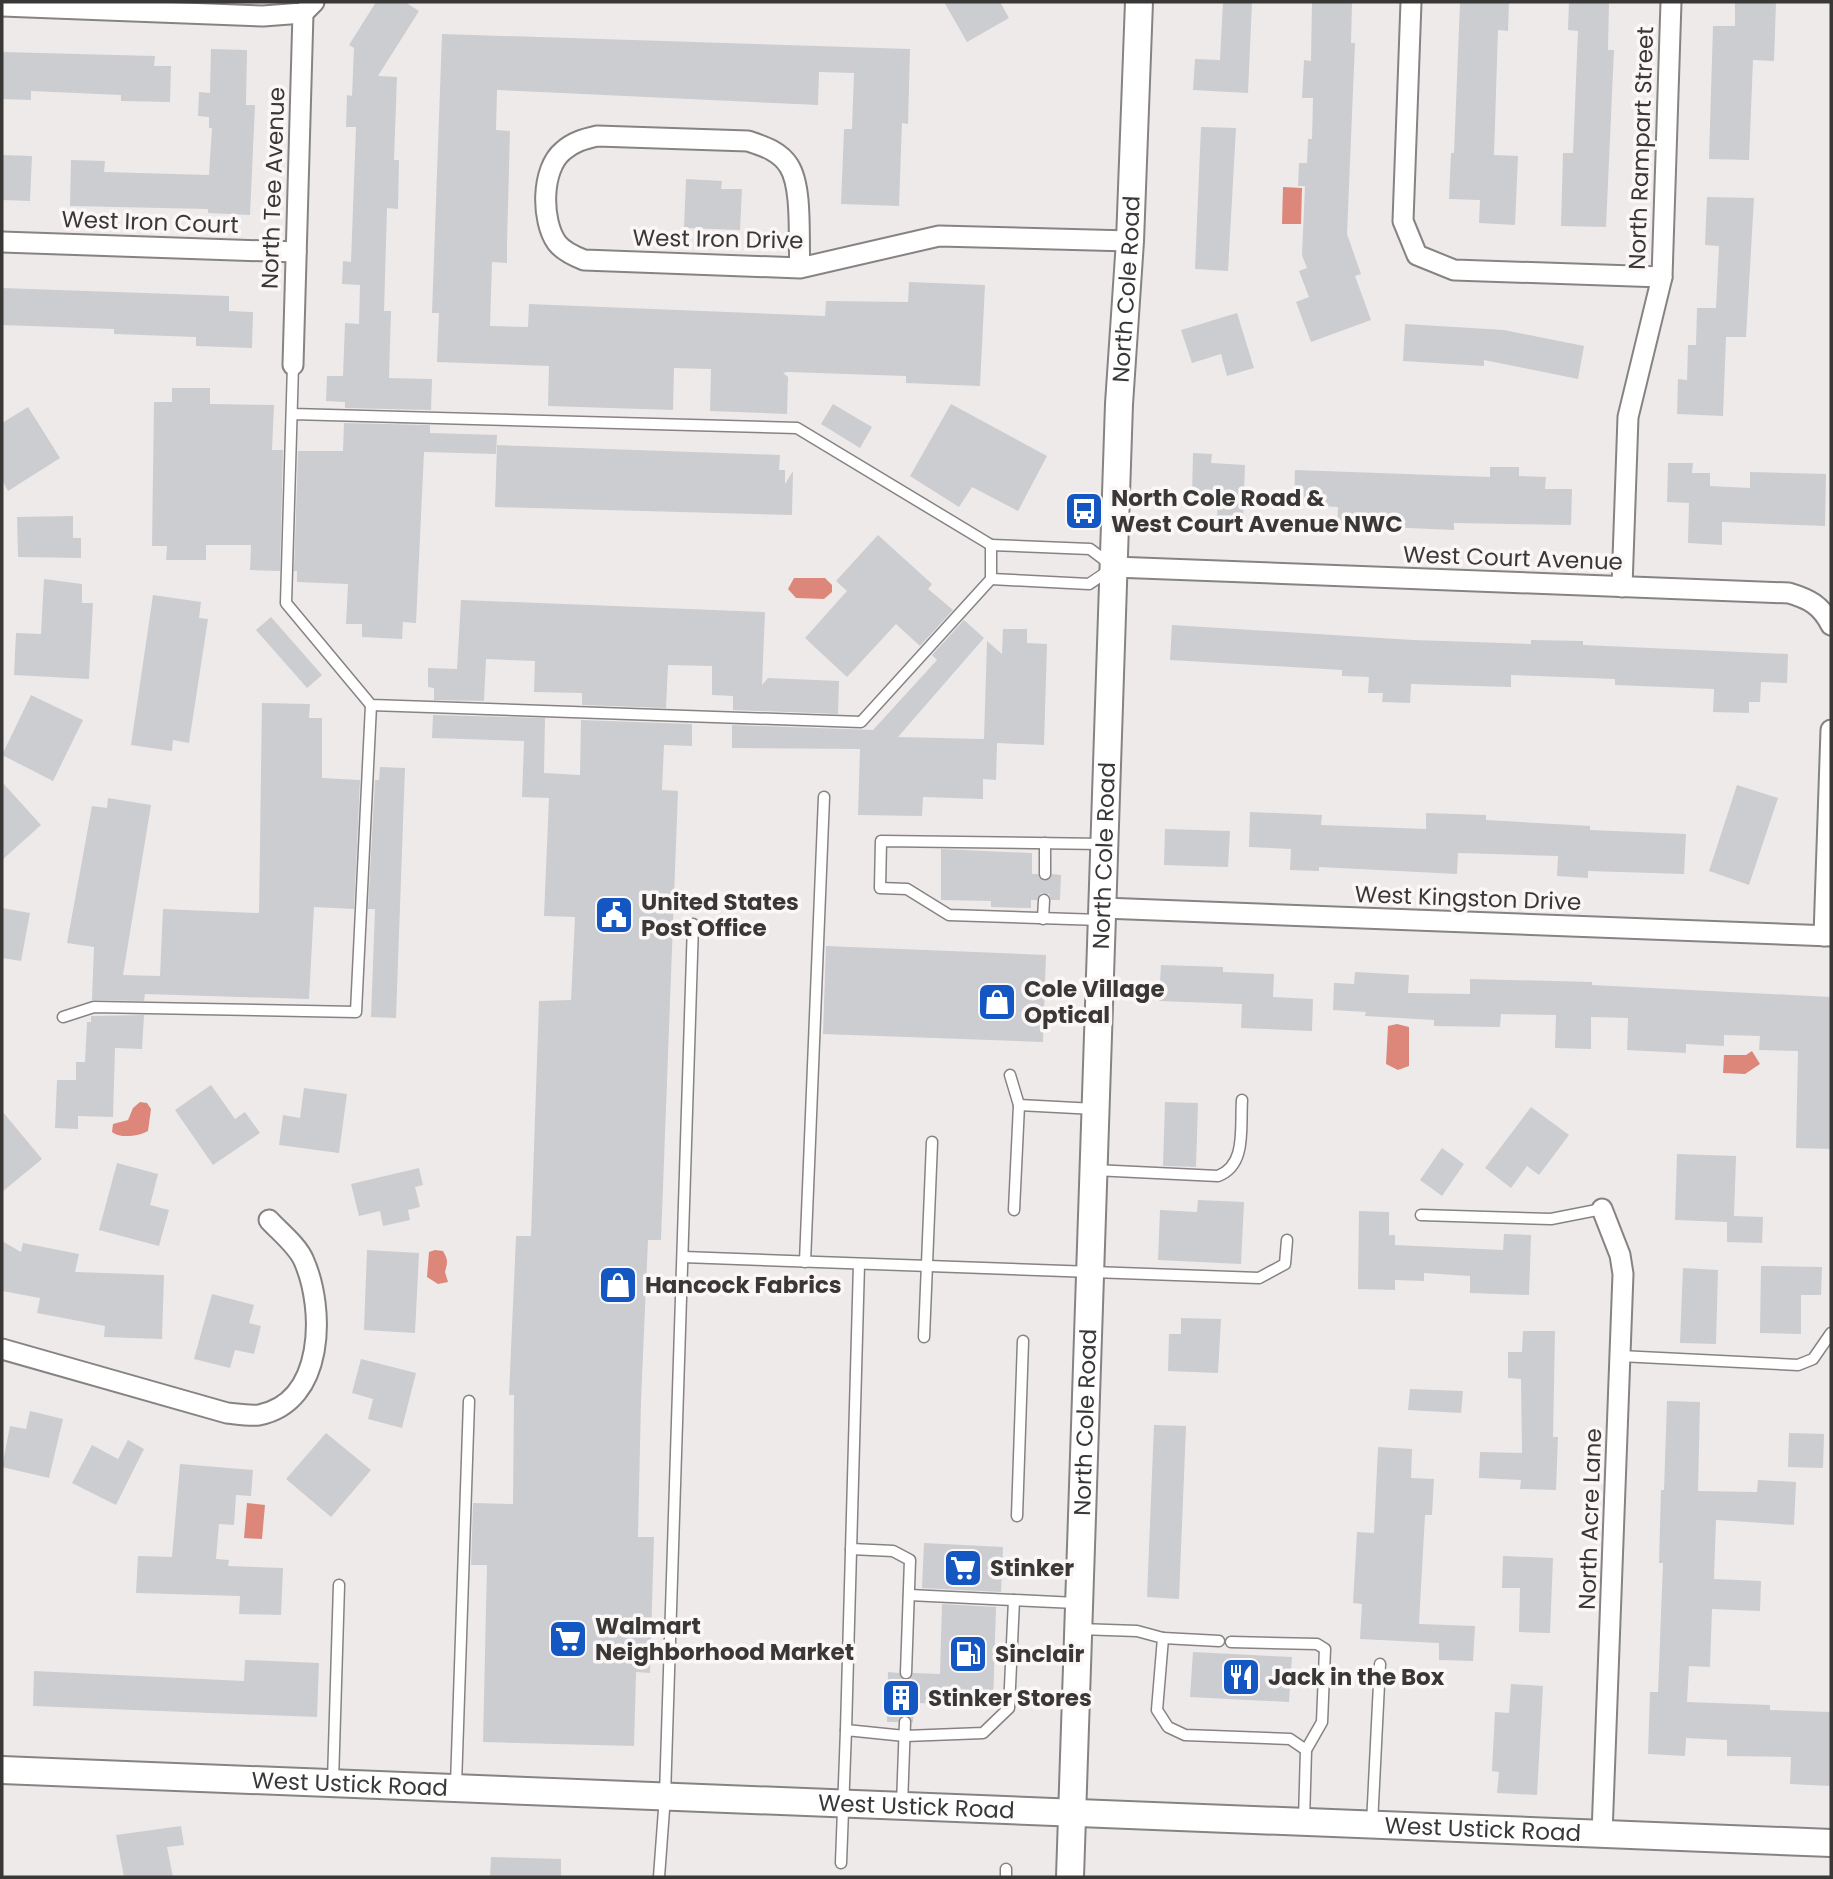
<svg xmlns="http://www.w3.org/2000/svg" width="1833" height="1879" viewBox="0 0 1833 1879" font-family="Poppins,sans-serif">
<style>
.water{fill:#dd877a}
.building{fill:#cccdd1}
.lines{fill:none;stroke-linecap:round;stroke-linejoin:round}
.service-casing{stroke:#878383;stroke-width:13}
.minor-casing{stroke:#878383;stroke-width:23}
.secondary-casing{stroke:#878383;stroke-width:30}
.service{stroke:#fff;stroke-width:10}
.minor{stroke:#fff;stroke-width:19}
.secondary{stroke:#fff;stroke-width:26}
.labels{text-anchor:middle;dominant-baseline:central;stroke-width:7;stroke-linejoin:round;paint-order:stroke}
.street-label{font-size:23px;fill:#393837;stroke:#fcf7f7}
.poi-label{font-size:23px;font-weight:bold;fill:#393837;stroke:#fcf7f7;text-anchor:start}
</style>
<rect width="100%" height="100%" fill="#eeeae9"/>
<g class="water">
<polygon points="1283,187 1302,188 1301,224 1282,224"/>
<polygon points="794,578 825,578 832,585 832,592 824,599 796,598 788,589"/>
<polygon points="1397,1024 1409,1027 1409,1066 1398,1070 1386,1064 1388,1026"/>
<polygon points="1752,1051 1760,1064 1745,1074 1723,1073 1724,1055 1746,1055"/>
<path d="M140,1102L147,1103L151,1109L148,1131C139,1136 121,1139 112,1132L113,1124L128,1120L133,1108Z"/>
<path d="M435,1250L443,1251C449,1261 447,1263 445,1272L448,1282L438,1284L427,1277L429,1252Z"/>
<polygon points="247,1503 265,1505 262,1539 244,1538"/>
</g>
<g class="building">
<polygon points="376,2 405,2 419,11 378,76 397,77 394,160 399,160 398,209 387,208 384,311 391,311 389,378 432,379 431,410 345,408 345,402 326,401 327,376 343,376 345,323 359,324 360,285 342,284 343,261 351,262 356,127 346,127 347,95 352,96 354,48 349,45"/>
<polygon points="944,2 1000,2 1009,18 967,42"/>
<polygon points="1223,2 1252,2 1248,93 1193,90 1195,59 1220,60"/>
<polygon points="1312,2 1352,2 1351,43 1355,43 1347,234 1361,274 1355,276 1371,320 1311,342 1296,302 1309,297 1299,271 1307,268 1302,255 1305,186 1298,186 1299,163 1307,163 1308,139 1312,139 1313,98 1302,98 1304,60 1311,61"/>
<polygon points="1509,2 1508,31 1498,30 1494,155 1518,156 1515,225 1479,223 1480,200 1449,199 1451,153 1454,153 1460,3"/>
<polygon points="1569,2 1609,2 1608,50 1614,50 1606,227 1561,226 1563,153 1573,153 1578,31 1568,30"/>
<polygon points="1735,2 1776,2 1774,61 1753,60 1749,160 1709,159 1713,26 1735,26"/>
<polygon points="442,34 910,49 908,124 902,123 899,206 841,204 844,129 852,129 854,73 819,72 818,105 497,90 496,130 510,131 507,243 507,263 492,262 490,326 528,327 529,304 825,316 826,301 908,302 909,282 985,285 980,386 906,383 906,376 788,372 783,373 788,377 787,414 710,411 711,369 674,368 673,410 548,406 549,366 437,362 439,313 432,313"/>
<polygon points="211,49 247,50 246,105 255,105 250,215 208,213 208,209 70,206 71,160 105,161 104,172 209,175 212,128 209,128 209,117 198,116 199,92 210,93"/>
<polygon points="2,52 155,56 154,66 171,66 170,102 121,101 121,95 31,91 31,100 2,99"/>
<polygon points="1201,127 1236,128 1228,271 1195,269"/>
<polygon points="2,155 32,156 30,201 2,200"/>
<polygon points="686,179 722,181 721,189 742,189 740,230 684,228"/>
<polygon points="1707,197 1754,198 1746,337 1726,337 1723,416 1677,414 1678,379 1687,380 1688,345 1696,345 1697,308 1716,308 1719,246 1705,245"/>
<polygon points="2,288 229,296 229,311 253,312 252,348 196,346 196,337 114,334 114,329 2,325"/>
<polygon points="1237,313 1254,368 1227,376 1221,354 1192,363 1181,330"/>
<polygon points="1405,324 1504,330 1584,346 1578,379 1484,360 1484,366 1403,361"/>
<polygon points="172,388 210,388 210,404 274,405 272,450 283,450 280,571 250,570 251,545 206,545 206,560 166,560 167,546 152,546 154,402 172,402"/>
<polygon points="833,404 872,427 860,448 821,424"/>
<polygon points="951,404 1047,456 1018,511 972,487 959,507 910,476"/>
<polygon points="28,407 60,458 8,491 2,480 2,423"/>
<polygon points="344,423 430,425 430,433 497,435 496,454 424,452 416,623 403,622 402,639 362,637 362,624 346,624 348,584 297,582 297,571 294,571 298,451 343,451"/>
<polygon points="497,445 780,455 779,470 785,470 785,484 793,471 792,515 495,507"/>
<polygon points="1193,453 1212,454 1211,463 1245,465 1243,521 1217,520 1218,497 1192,497"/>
<polygon points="1668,463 1693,463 1692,473 1710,473 1710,486 1750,488 1750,472 1826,474 1825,526 1722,522 1722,545 1688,543 1689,503 1667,502"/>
<polygon points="1490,467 1519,467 1519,476 1546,477 1545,489 1572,489 1571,525 1454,523 1454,530 1363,526 1363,531 1337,530 1338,507 1294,505 1295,470 1490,477"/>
<polygon points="73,516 73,538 81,538 81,558 18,557 17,517"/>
<polygon points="878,535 932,584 928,589 953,610 920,646 896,624 847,677 805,638 847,591 836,581"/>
<polygon points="44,579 82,584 82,603 93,603 89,679 14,675 16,633 41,634"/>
<polygon points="153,595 201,602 199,618 208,619 189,743 173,740 172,751 131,745"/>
<polygon points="461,600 765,612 762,685 768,678 839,681 838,714 733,710 733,696 712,695 712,666 668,665 666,708 582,705 582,693 534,692 535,661 486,659 484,701 434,700 434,688 428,687 428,668 457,669"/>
<polygon points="271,617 322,675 307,688 256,630"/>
<polygon points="964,620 984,638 898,737 984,739 987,641 1002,654 1003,629 1027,629 1027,643 1047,644 1044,745 997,743 996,780 983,779 983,799 923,797 922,816 858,815 860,749 732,748 732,725 873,730 937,660 932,655"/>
<polygon points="1172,625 1413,640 1531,644 1531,640 1583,641 1583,645 1788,654 1787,683 1761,682 1760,702 1749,702 1749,713 1713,712 1714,689 1615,685 1615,679 1511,675 1511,687 1411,684 1410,703 1382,702 1383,693 1368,693 1369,677 1342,676 1342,670 1170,660"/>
<polygon points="31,695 83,720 53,781 2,755"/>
<polygon points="262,703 310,704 309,718 322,718 322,778 360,780 354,909 314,907 309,999 145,994 144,1001 92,1000 94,947 67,943 92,806 107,808 108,798 151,805 123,975 160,976 163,909 259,913"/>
<polygon points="433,715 545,718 544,773 580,775 581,720 692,724 692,746 664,745 662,790 678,791 661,1240 648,1240 641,1400 638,1537 654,1537 650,1673 636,1672 634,1746 483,1742 487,1565 471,1565 473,1503 513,1504 514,1395 509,1395 516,1236 531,1236 539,1001 571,1000 575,917 544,916 549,798 522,797 524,741 432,738"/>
<polygon points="380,767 405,768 396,1018 371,1017 375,909 368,909 375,780 379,780"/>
<polygon points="2,782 41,825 2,860"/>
<polygon points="1737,785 1778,798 1749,885 1709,871"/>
<polygon points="1250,812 1322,815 1321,825 1426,829 1426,813 1486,815 1486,820 1590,826 1590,830 1686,834 1684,874 1588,871 1588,878 1557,876 1558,856 1458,853 1457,874 1319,867 1319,871 1290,870 1291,849 1249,847"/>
<polygon points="1165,829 1230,831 1228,867 1164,865"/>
<polygon points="941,849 1032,853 1032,874 1038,874 1044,881 1052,874 1061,875 1060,900 1051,900 1049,894 1041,893 1037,900 1031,900 1031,908 991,907 991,901 941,900"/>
<polygon points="2,908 30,913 21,961 2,958"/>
<polygon points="826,946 1046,955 1043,1042 823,1034"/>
<polygon points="1161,965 1223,967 1223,972 1274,974 1273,997 1313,999 1312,1031 1241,1028 1242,1004 1159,1001"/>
<polygon points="1355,972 1409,975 1408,993 1470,994 1470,979 1592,982 1592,985 1831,997 1831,1149 1796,1148 1798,1051 1759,1050 1760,1036 1724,1035 1724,1046 1686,1044 1686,1053 1627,1050 1628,1018 1591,1017 1591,1049 1555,1048 1556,1015 1501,1014 1500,1027 1434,1026 1434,1020 1365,1016 1366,1012 1333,1010 1334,983 1354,984"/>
<polygon points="144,1015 142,1049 115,1048 113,1117 78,1116 78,1129 55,1128 57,1080 76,1080 76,1062 85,1062 87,1022 91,1022 91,1016"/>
<polygon points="211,1085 235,1119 245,1112 260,1133 213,1165 175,1110"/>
<polygon points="304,1088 347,1094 339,1153 279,1145 283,1115 300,1118"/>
<polygon points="1165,1102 1198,1103 1196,1167 1163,1166"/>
<polygon points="1531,1107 1569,1135 1539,1175 1527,1166 1511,1188 1485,1168"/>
<polygon points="2,1111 42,1159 2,1192"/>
<polygon points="1442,1148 1464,1164 1442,1196 1420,1180"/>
<polygon points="1677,1154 1736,1156 1734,1216 1763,1217 1762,1243 1727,1242 1727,1222 1675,1220"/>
<polygon points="117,1163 158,1174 150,1205 169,1210 159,1246 99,1230"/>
<polygon points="419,1168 423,1185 415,1187 420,1207 408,1210 410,1220 383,1226 380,1211 359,1216 351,1184"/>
<polygon points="1198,1200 1244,1202 1241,1264 1158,1260 1160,1210 1197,1212"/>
<polygon points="1359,1211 1389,1212 1389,1235 1395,1235 1395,1245 1503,1250 1504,1234 1531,1235 1529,1295 1470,1293 1470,1276 1424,1273 1424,1281 1395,1280 1395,1290 1358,1289"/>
<polygon points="2,1241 21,1252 23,1243 79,1254 75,1272 164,1275 162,1339 104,1337 105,1326 37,1313 40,1298 2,1291"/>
<polygon points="367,1250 419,1253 415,1333 364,1330"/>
<polygon points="1761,1266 1822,1267 1821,1295 1801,1295 1801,1334 1760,1333"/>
<polygon points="1683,1268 1718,1270 1716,1344 1680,1343"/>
<polygon points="212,1294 254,1305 249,1323 261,1326 254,1354 235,1350 230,1368 194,1359"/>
<polygon points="1181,1318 1221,1319 1218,1373 1168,1371 1169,1334 1181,1334"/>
<polygon points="1523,1331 1555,1331 1553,1437 1558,1437 1556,1490 1520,1489 1521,1480 1479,1478 1480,1452 1522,1453 1521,1379 1508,1378 1508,1352 1522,1352"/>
<polygon points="361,1359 416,1373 402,1428 368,1419 373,1399 352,1393"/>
<polygon points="1410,1389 1463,1391 1461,1413 1408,1410"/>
<polygon points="1667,1401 1700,1402 1698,1491 1757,1492 1758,1480 1796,1482 1794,1525 1716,1520 1714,1579 1761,1581 1760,1611 1712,1609 1710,1667 1689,1666 1687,1702 1770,1705 1770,1710 1831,1712 1831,1786 1790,1784 1791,1757 1727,1756 1727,1740 1686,1738 1685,1756 1648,1754 1650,1692 1658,1692 1663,1563 1659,1563 1661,1490 1664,1490"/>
<polygon points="30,1411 63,1419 49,1478 2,1467 10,1426 26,1429"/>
<polygon points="1154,1425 1186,1426 1179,1599 1147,1597"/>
<polygon points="326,1433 371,1470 331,1517 286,1479"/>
<polygon points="1789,1433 1824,1434 1823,1468 1788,1467"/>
<polygon points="128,1440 144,1449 116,1505 72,1483 92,1445 118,1459"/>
<polygon points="1378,1447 1412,1449 1411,1478 1434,1479 1432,1515 1425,1515 1419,1624 1475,1626 1473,1661 1439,1660 1439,1643 1360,1639 1362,1604 1353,1603 1357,1532 1374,1533"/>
<polygon points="180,1464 253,1470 251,1496 236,1495 234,1525 219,1524 216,1559 229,1560 228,1566 283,1568 281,1615 239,1614 240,1596 136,1593 138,1556 172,1557"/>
<polygon points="924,1543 1003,1547 1001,1592 922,1588"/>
<polygon points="1503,1556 1553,1558 1550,1633 1519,1632 1520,1588 1502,1588"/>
<polygon points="942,1604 996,1607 993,1705 914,1703 913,1723 905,1715 898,1722 887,1722 888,1672 899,1673 906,1680 913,1673 940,1674"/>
<polygon points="1193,1652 1292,1657 1289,1702 1190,1697"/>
<polygon points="245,1660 319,1663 317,1717 33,1706 34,1671 244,1681"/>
<polygon points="1511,1684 1543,1686 1537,1795 1497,1793 1499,1772 1492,1771 1495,1712 1509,1713"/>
<polygon points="181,1826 184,1845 167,1847 173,1877 124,1877 116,1835"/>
<polygon points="491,1857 561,1859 561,1877 490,1877"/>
</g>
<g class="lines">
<defs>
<g id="service">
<polyline points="292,414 797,428 991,545 991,579 861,722 371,705 286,603 293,365"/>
<polyline points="991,579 1089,584 1114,567 1090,549 991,545"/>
<polyline points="1045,874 1045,843"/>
<polyline points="1043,919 1044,900"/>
<polyline points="1101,920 949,915 907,889 880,888 881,841 1103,844"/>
<polyline points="63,1017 94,1007 356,1012 371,705"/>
<polyline points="1010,1075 1019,1105 1014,1210"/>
<polyline points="1019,1105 1095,1109"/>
<path d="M1094,1170L1218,1176C1247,1165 1240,1128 1242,1100"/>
<polyline points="1421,1215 1551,1219 1602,1209"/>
<polyline points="683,1257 1259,1278 1285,1264 1287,1240"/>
<polyline points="805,1262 824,797"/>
<polyline points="924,1337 932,1142"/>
<polyline points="1620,1356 1798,1365 1813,1359 1831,1333"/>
<polyline points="1017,1516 1023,1341"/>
<polyline points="851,1549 893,1551 910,1560 906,1673"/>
<polyline points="909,1595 1076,1603"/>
<polyline points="1079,1629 1137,1631 1163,1638 1157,1710 1168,1727 1185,1735 1290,1739 1306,1750 1304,1821"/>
<polyline points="1163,1638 1219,1641"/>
<polyline points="1231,1642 1317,1644 1325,1649 1322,1722 1306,1750"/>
<polyline points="846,1730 859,1264"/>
<polyline points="333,1781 339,1585"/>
<polyline points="456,1785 469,1401"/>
<polyline points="902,1805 905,1722"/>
<polyline points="1372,1824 1380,1664"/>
<polyline points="841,1863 846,1730 905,1736 983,1733 1009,1708 1014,1600"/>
<polyline points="659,1877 665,1796 693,924"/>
<polyline points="1006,1877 1006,1869"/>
</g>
<g id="minor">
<polyline points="1411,2 1403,221 1417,255 1454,270 1662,277"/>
<polyline points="2,6 263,16 303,13 314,2"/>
<polyline points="2,242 296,252"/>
<path d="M800,268C798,242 803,188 789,166C780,151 763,146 748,141L597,136C584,139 573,142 563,151C541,169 541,221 557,243C563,251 574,256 584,260L800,268L939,236L1130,241"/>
<polyline points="293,365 303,13"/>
<path d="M1114,567L1789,593C1809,599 1821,605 1831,625"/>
<polyline points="1622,587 1628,417 1662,277 1671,2"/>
<polyline points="1103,908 1831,936"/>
<polyline points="1824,936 1831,730"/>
<path d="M2,1349L227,1413C237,1414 249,1416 259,1415C325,1402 325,1309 304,1261C298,1246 280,1232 269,1220"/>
<polyline points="1602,1834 1623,1274 1620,1255 1602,1209"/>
</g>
<g id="secondary">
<path id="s1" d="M2,1770L1831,1843"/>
<path id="s2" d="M1070,1877L1119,404L1130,241L1139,2"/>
</g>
</defs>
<use href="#service" class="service-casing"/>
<use href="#minor" class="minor-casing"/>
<use href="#secondary" class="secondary-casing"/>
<use href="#service" class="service"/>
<use href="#minor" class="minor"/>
<use href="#secondary" class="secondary"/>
</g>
<defs>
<symbol id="bus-square" viewBox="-11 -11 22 22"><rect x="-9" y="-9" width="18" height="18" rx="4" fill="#1457c2" stroke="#fcf7f7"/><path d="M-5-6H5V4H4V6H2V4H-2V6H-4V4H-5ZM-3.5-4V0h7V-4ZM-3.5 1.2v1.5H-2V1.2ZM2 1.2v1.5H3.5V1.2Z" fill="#fff"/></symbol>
<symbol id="civic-square" viewBox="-11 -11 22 22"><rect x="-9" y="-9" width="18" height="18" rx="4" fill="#1457c2" stroke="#fcf7f7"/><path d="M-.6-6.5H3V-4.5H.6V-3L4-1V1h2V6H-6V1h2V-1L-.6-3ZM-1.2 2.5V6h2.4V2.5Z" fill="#fff"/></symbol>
<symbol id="shop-square" viewBox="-11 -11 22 22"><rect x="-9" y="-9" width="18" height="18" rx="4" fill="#1457c2" stroke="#fcf7f7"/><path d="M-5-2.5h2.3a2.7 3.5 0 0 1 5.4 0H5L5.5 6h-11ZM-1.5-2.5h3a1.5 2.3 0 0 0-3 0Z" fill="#fff"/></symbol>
<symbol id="supermarket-square" viewBox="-11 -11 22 22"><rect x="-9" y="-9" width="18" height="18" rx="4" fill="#1457c2" stroke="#fcf7f7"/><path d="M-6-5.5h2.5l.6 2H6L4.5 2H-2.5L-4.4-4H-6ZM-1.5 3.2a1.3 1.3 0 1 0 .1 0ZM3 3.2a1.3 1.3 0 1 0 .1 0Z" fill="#fff"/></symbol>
<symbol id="fuel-square" viewBox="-11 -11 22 22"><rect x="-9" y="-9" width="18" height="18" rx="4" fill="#1457c2" stroke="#fcf7f7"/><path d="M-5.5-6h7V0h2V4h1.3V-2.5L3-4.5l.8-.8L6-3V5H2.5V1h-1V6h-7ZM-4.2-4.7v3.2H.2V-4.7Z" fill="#fff"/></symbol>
<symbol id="restaurant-square" viewBox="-11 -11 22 22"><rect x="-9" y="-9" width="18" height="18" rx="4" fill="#1457c2" stroke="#fcf7f7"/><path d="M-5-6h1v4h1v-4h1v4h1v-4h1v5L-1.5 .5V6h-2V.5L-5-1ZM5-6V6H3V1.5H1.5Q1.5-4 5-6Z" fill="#fff"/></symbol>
<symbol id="building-square" viewBox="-11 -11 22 22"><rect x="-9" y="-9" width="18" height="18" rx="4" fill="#1457c2" stroke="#fcf7f7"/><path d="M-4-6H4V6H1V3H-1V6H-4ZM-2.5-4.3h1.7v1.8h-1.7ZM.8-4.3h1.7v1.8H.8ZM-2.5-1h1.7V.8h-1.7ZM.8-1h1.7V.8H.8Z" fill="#fff"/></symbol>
</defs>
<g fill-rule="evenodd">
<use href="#bus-square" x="1062" y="489" width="44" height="44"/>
<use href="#civic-square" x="592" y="893" width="44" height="44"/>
<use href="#shop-square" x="975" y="980" width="44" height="44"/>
<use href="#shop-square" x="596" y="1263" width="44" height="44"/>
<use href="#supermarket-square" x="941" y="1546" width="44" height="44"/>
<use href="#supermarket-square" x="546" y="1617" width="44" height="44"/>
<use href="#fuel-square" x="946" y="1632" width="44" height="44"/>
<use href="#restaurant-square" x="1219" y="1655" width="44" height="44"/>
<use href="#building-square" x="879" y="1676" width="44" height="44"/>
</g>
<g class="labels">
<g class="street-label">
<text transform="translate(1641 148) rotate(-88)">North Rampart Street</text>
<text transform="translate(273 188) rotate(-88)">North Tee Avenue</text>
<text transform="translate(150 222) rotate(2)">West Iron Court</text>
<text transform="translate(718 239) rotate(1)">West Iron Drive</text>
<text stroke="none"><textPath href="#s2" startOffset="1589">North Cole Road</textPath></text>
<text transform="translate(1513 558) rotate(2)">West Court Avenue</text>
<text stroke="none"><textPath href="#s2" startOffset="1022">North Cole Road</textPath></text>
<text transform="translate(1468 898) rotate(2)">West Kingston Drive</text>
<text stroke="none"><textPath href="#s2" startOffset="455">North Cole Road</textPath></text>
<text transform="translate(1590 1519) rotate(-88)">North Acre Lane</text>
<text stroke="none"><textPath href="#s1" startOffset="348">West Ustick Road</textPath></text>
<text stroke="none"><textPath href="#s1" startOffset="915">West Ustick Road</textPath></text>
<text stroke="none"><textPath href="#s1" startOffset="1482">West Ustick Road</textPath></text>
</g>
<g class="poi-label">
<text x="1111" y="498">North Cole Road &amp;<tspan x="1111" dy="26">West Court Avenue NWC</tspan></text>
<text x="641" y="902">United States<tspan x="641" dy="26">Post Office</tspan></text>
<text x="1024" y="989">Cole Village<tspan x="1024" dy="26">Optical</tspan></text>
<text x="645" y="1285">Hancock Fabrics</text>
<text x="990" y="1568">Stinker</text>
<text x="595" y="1626">Walmart<tspan x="595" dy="26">Neighborhood Market</tspan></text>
<text x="995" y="1654">Sinclair</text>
<text x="1268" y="1677">Jack in the Box</text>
<text x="928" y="1698">Stinker Stores</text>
</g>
</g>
<rect width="1833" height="1879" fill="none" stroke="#393837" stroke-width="7"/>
</svg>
